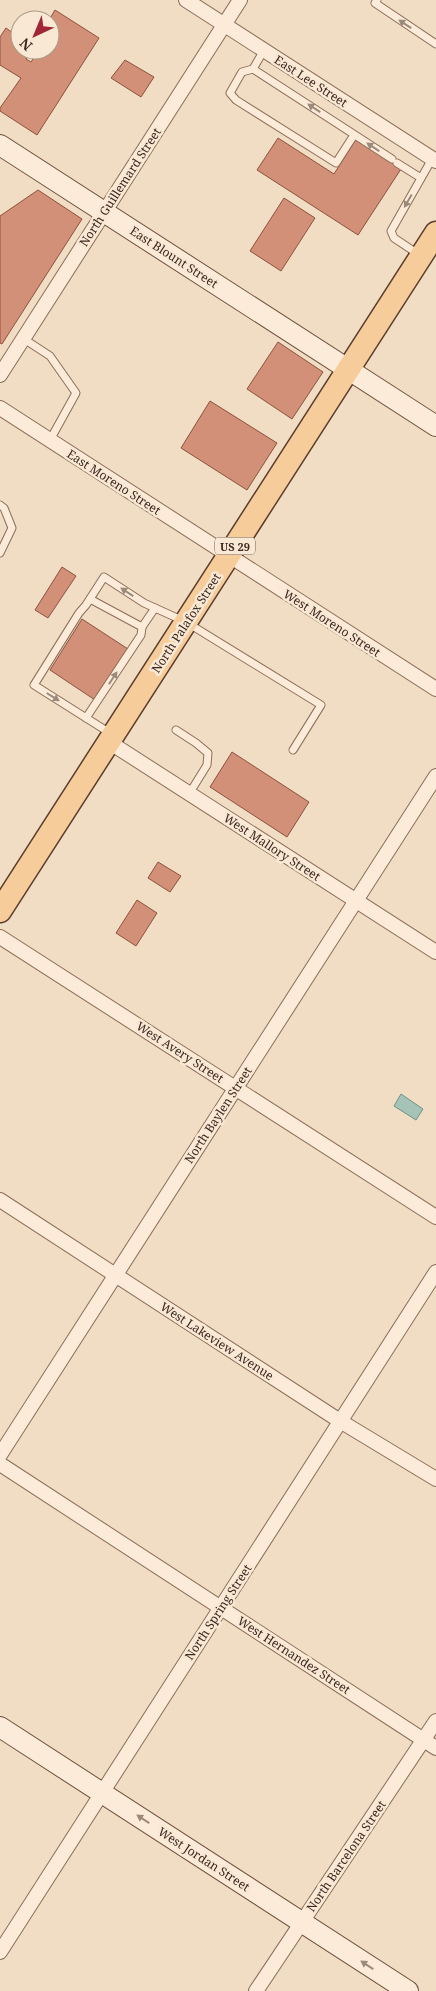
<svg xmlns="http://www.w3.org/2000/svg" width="436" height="1991" viewBox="0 0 436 1991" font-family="'Noto Serif',serif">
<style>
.water{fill:#a6c3b7;stroke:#6c9384}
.building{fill:#d19077;stroke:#8d523d}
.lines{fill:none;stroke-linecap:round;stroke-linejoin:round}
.lane-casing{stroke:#8c6d59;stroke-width:9}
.street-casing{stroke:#8c6d59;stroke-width:16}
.secondary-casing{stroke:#6e4e3c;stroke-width:22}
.primary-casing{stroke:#5a3c2d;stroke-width:25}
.lane{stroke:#fbebd8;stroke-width:7}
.street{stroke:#fbebd8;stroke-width:14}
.secondary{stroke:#fbebd8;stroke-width:20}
.primary{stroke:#f6cc9a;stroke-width:22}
.oneway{fill:#9c8a7b}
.labels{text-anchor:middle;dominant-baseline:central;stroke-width:5;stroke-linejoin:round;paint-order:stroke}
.shield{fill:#f8e8d4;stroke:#746255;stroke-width:1}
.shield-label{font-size:11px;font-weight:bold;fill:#3c281e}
.street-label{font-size:12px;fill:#3c281e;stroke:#f8e8d4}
</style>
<rect width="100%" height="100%" fill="#f1ddc4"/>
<polygon class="water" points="401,1094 423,1109 416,1120 394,1106"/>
<g class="building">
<polygon points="55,10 99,38 37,135 0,111 0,108 21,78 0,65 0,37 6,28 20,38 20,50 31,50 26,59 31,62 39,50 50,50 50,20 49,20"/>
<polygon points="125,60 154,77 141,97 111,78"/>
<polygon points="278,138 334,174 356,139 401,169 358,235 257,170"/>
<polygon points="38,190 82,219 2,344 0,343 0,216"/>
<polygon points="284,198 315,218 281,271 250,251"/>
<polygon points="278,342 323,372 292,419 247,389"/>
<polygon points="210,401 277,443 247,490 181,448"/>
<polygon points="62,567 76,576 48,618 35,610"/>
<polygon points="82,619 128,649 95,700 50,670"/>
<polygon points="232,752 309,802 287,837 210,787"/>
<polygon points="158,862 181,876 170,892 148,878"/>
<polygon points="137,900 157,913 136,946 116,933"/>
</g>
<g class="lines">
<defs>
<g id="lane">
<polyline points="377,0 375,3 436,44"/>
<polyline points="253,69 264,50"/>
<polyline points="354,135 336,163 236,100 230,93 242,72 253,69 392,159"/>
<polyline points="397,163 421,178"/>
<polyline points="418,254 394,238 391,231 432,159"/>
<polyline points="24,339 50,356 76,393 50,440"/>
<polyline points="0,505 4,508 12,528 0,553"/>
<polyline points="142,627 155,608"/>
<polyline points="86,718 141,635 142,627 90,599"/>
<polyline points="176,730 196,743 208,753 207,765 189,794"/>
<polyline points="110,733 34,685 79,613 86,605 104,577 144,603 186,622 321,705 293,750"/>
</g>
<g id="street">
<polyline points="186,0 436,161"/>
<polyline points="0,375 240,0"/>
<polyline points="0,408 436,689"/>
<polyline points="109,742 436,952"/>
<polyline points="0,937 436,1217"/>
<polyline points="0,1200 340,1421 436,1479"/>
<polyline points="0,1455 436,776"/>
<polyline points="0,1464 436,1748"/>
<polyline points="0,1952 436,1272"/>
<polyline points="256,1991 436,1721"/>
</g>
<g id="secondary">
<polyline points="0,145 436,426"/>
<polyline points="0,1727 408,1991"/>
</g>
<polyline id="primary" points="0,911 436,233"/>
</defs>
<use href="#lane" class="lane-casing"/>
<use href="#street" class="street-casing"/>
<use href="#secondary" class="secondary-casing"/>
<use href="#primary" class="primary-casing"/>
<use href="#lane" class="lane"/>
<use href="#street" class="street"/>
<use href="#secondary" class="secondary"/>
<use href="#primary" class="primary"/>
</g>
<defs><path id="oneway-solid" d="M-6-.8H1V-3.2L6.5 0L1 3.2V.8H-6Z" transform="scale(1.25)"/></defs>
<g class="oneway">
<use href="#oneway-solid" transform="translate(405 24) rotate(-147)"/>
<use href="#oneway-solid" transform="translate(314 108) rotate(-147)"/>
<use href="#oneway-solid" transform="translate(373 147) rotate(-147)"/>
<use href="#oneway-solid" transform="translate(408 201) rotate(120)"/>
<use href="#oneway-solid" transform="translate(127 592) rotate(-147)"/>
<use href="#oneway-solid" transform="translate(113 678) rotate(-57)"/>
<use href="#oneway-solid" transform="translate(53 697) rotate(32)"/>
<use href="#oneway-solid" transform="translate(143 1819) rotate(-147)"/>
<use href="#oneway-solid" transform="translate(367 1965) rotate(-147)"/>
</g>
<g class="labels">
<rect class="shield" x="215" y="537.5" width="40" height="17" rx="4"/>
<g class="shield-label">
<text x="235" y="546">US 29</text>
</g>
<g class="street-label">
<text transform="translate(311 81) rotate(33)">East Lee Street</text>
<text transform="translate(120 187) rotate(-57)">North Guillemard Street</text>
<text transform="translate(174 257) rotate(33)">East Blount Street</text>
<text transform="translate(114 482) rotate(33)">East Moreno Street</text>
<text transform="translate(186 623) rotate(-57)">North Palafox Street</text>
<text transform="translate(332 623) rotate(33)">West Moreno Street</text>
<text transform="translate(272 847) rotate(33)">West Mallory Street</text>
<text transform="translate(180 1052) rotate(33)">West Avery Street</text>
<text transform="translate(218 1115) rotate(-57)">North Baylen Street</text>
<text transform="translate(217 1341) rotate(33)">West Lakeview Avenue</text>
<text transform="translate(218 1612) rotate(-57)">North Spring Street</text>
<text transform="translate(294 1655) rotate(33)">West Hernandez Street</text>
<text transform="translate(346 1856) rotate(-56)">North Barcelona Street</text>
<text transform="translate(204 1859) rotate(33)">West Jordan Street</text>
</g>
</g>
<g transform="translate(35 35) rotate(224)"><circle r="24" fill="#f8e8d4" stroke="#ad9b8b"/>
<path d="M0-4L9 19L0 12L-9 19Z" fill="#9f2537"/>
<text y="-8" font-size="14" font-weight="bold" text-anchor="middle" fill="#3c281e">N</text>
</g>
</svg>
